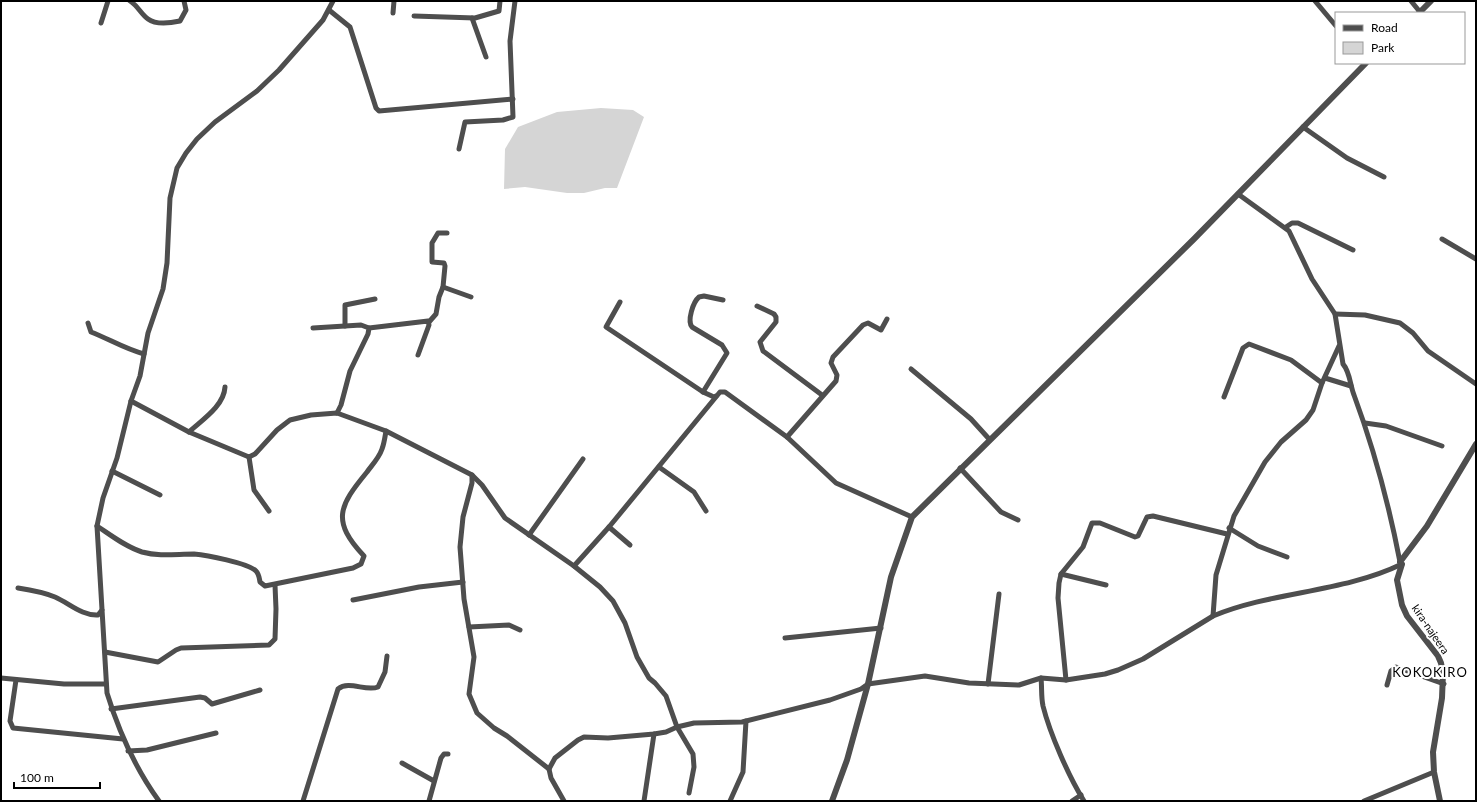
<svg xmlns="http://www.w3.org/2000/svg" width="1477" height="802" viewBox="0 0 1477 802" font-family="Lato,sans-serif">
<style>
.green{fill:#d5d5d5}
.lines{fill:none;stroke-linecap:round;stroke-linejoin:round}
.minor{stroke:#4e4e4e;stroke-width:5}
.tertiary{stroke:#4e4e4e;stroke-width:6}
.labels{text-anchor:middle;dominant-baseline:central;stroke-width:4;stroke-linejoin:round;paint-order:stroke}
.street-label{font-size:11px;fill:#000;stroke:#fff}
.quarter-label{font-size:13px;letter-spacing:1px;fill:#000;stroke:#fff}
</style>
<rect width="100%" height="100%" fill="#fff"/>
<polygon class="green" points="601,108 633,110 644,117 617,188 605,188 584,193 567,193 525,187 504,189 505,149 518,127 557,112"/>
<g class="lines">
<g class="minor">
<path d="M130,1C138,6 141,14 148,19C156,25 171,23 180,21L186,10L184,1"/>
<polyline points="1315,1 1336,26"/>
<polyline points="1411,1 1420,12"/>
<polyline points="329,10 350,27 376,108 379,111 513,99"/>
<polyline points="393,13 394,1"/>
<polyline points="414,16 475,18 499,11 500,1"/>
<polyline points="472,18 486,57"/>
<polyline points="101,23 108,1"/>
<polyline points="1303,127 1347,158 1384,177"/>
<polyline points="459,149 465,122 503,120 513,117 510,41 515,1"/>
<path d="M1238,194L1289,231L1312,279L1335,314L1343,364C1350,372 1350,385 1354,395C1374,449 1389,505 1400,562"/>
<polyline points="1286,227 1292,223 1298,223 1353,250"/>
<polyline points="1442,239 1476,259"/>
<polyline points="443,287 471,297"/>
<polyline points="620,302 606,327 703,392 714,397 716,396"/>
<polyline points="757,306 774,314 776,317 776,322 760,342 763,351 822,395"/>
<polyline points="1335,314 1365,315 1400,323 1413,333 1428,351 1476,384"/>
<polyline points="429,322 436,314 439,297 443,287 445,266 444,263 432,262 432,243 438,233 447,233"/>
<path d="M88,323L91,332C109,339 125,349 144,354"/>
<polyline points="345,326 345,305 375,299"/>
<polyline points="313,328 361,325 369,328 368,334 350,371 341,405 337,413"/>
<polyline points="369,328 428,321 429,325 418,355"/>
<polyline points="911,369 971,419 990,440"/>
<polyline points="1325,378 1351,386"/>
<path d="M703,392L727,353L722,345L692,327C687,321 693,302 699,297L704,296L723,300"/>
<polyline points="1224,397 1243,348 1249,344 1291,360 1322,383"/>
<polyline points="131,401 189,432 249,457 255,454 277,430 290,420 311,415 337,413 386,431 472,475 482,485 505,518 574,566 600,587 613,601 625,623 637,657 649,678 655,683 666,696 677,727 693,754 694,767 689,793"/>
<polyline points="1365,423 1386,426 1442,446"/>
<path d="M189,432C202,420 224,406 225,387"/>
<polyline points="787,437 836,381 837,375 831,363 833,357 863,325 868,323 881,330 887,319"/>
<polyline points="249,457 254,490 269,511"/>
<polyline points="659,467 694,492 706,511"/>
<polyline points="960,468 1001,512 1018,520"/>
<polyline points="112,471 160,495"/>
<polyline points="472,475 472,483 463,517 460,547 464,599 474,657 469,694 477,713 494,728 507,736 549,769"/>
<path d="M97,526C112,536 126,547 142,552C160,557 176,554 194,554C206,555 248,563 256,571C259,574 259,577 260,582L265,586L353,568L361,564L364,556C331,521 339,506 367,472C372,465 379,458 382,449C384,444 385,437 386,431"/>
<polyline points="609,527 630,545"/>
<polyline points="1229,528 1258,546 1287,557"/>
<polyline points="529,535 583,459"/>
<polyline points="574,566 609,527 720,392 725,392 787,437 836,483 912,517"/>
<polyline points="1061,574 1106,585"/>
<path d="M18,588C31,590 43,592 55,597C69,603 82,616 98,615L102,610"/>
<polyline points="353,600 419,587 463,582"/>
<polyline points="1213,616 1216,575 1234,516 1265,462 1281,442 1306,420 1313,410 1322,383 1339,346"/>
<polyline points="469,627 509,625 520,630"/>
<polyline points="785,638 881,628"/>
<polyline points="105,652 158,662 176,650 181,648 269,645 275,639 276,609 275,585"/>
<polyline points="1,678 64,684 106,684"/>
<path d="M1041,678C1042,687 1041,697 1043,706C1050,734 1069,777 1084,801"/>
<polyline points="16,680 10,721 13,728 123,739"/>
<polyline points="1066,680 1058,598 1059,583 1061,574 1083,547 1092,523 1100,523 1135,537 1138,536 1147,517 1153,516 1227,534"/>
<polyline points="988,684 999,594"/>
<polyline points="1387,685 1391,671 1396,667 1444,684"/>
<polyline points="111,709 200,697 205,698 212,704 260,690"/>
<polyline points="128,751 147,750 216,733"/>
<polyline points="402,763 434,781"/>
<path d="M159,801C135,768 119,732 107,693L97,526L103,498L117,458L131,401L140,376L148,333L163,289L167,263L170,198L177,168L186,153L197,139L215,122L257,91L279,70L323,20L333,1"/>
<path d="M303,801L338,689C349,680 366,692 378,687L385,672L387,656"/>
<polyline points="429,801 441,758 444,754 448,754"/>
<path d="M564,801L551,778L549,769L555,758L578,740L584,737L608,738L654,734L666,732L677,727L694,723L742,722L830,700L861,689L868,684L925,676L969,683L1019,685L1041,678L1066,680L1105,674L1118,670L1143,659L1213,616C1273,591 1342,593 1402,564"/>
<polyline points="644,801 654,734"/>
<polyline points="730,801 743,772 746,721"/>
<polyline points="1072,801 1081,795"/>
<polyline points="1364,801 1434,772"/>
</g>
<g class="tertiary">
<polyline points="1419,13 1431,1"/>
<polyline points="832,801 847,760 868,684 891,577 912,517 1194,239 1366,63"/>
<polyline points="1440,801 1434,772 1433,752 1442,698 1443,673 1441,663 1438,656 1407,616 1402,605 1397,580 1402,564 1400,562 1427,526 1476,444"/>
</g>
</g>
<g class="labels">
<g class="street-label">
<text transform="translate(1431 629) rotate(56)">kira-najeera</text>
</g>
<g class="quarter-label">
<text x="1430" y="672">KOKOKIRO</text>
</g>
</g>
<rect width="1477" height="802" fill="none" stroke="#000000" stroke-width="4"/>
<rect x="1335" y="12" width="130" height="52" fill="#ffffff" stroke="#999999"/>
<rect x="1343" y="25" width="20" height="6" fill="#4e4e4e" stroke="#999999"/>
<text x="1371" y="32" font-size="12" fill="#000000">Road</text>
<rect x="1343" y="42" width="20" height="12" fill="#d5d5d5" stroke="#999999"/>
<text x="1371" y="52" font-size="12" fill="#000000">Park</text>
<path d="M14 782v6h86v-6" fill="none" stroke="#000000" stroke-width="2"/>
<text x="20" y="782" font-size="12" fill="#000000" stroke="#ffffff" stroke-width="3" paint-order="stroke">100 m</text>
</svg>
